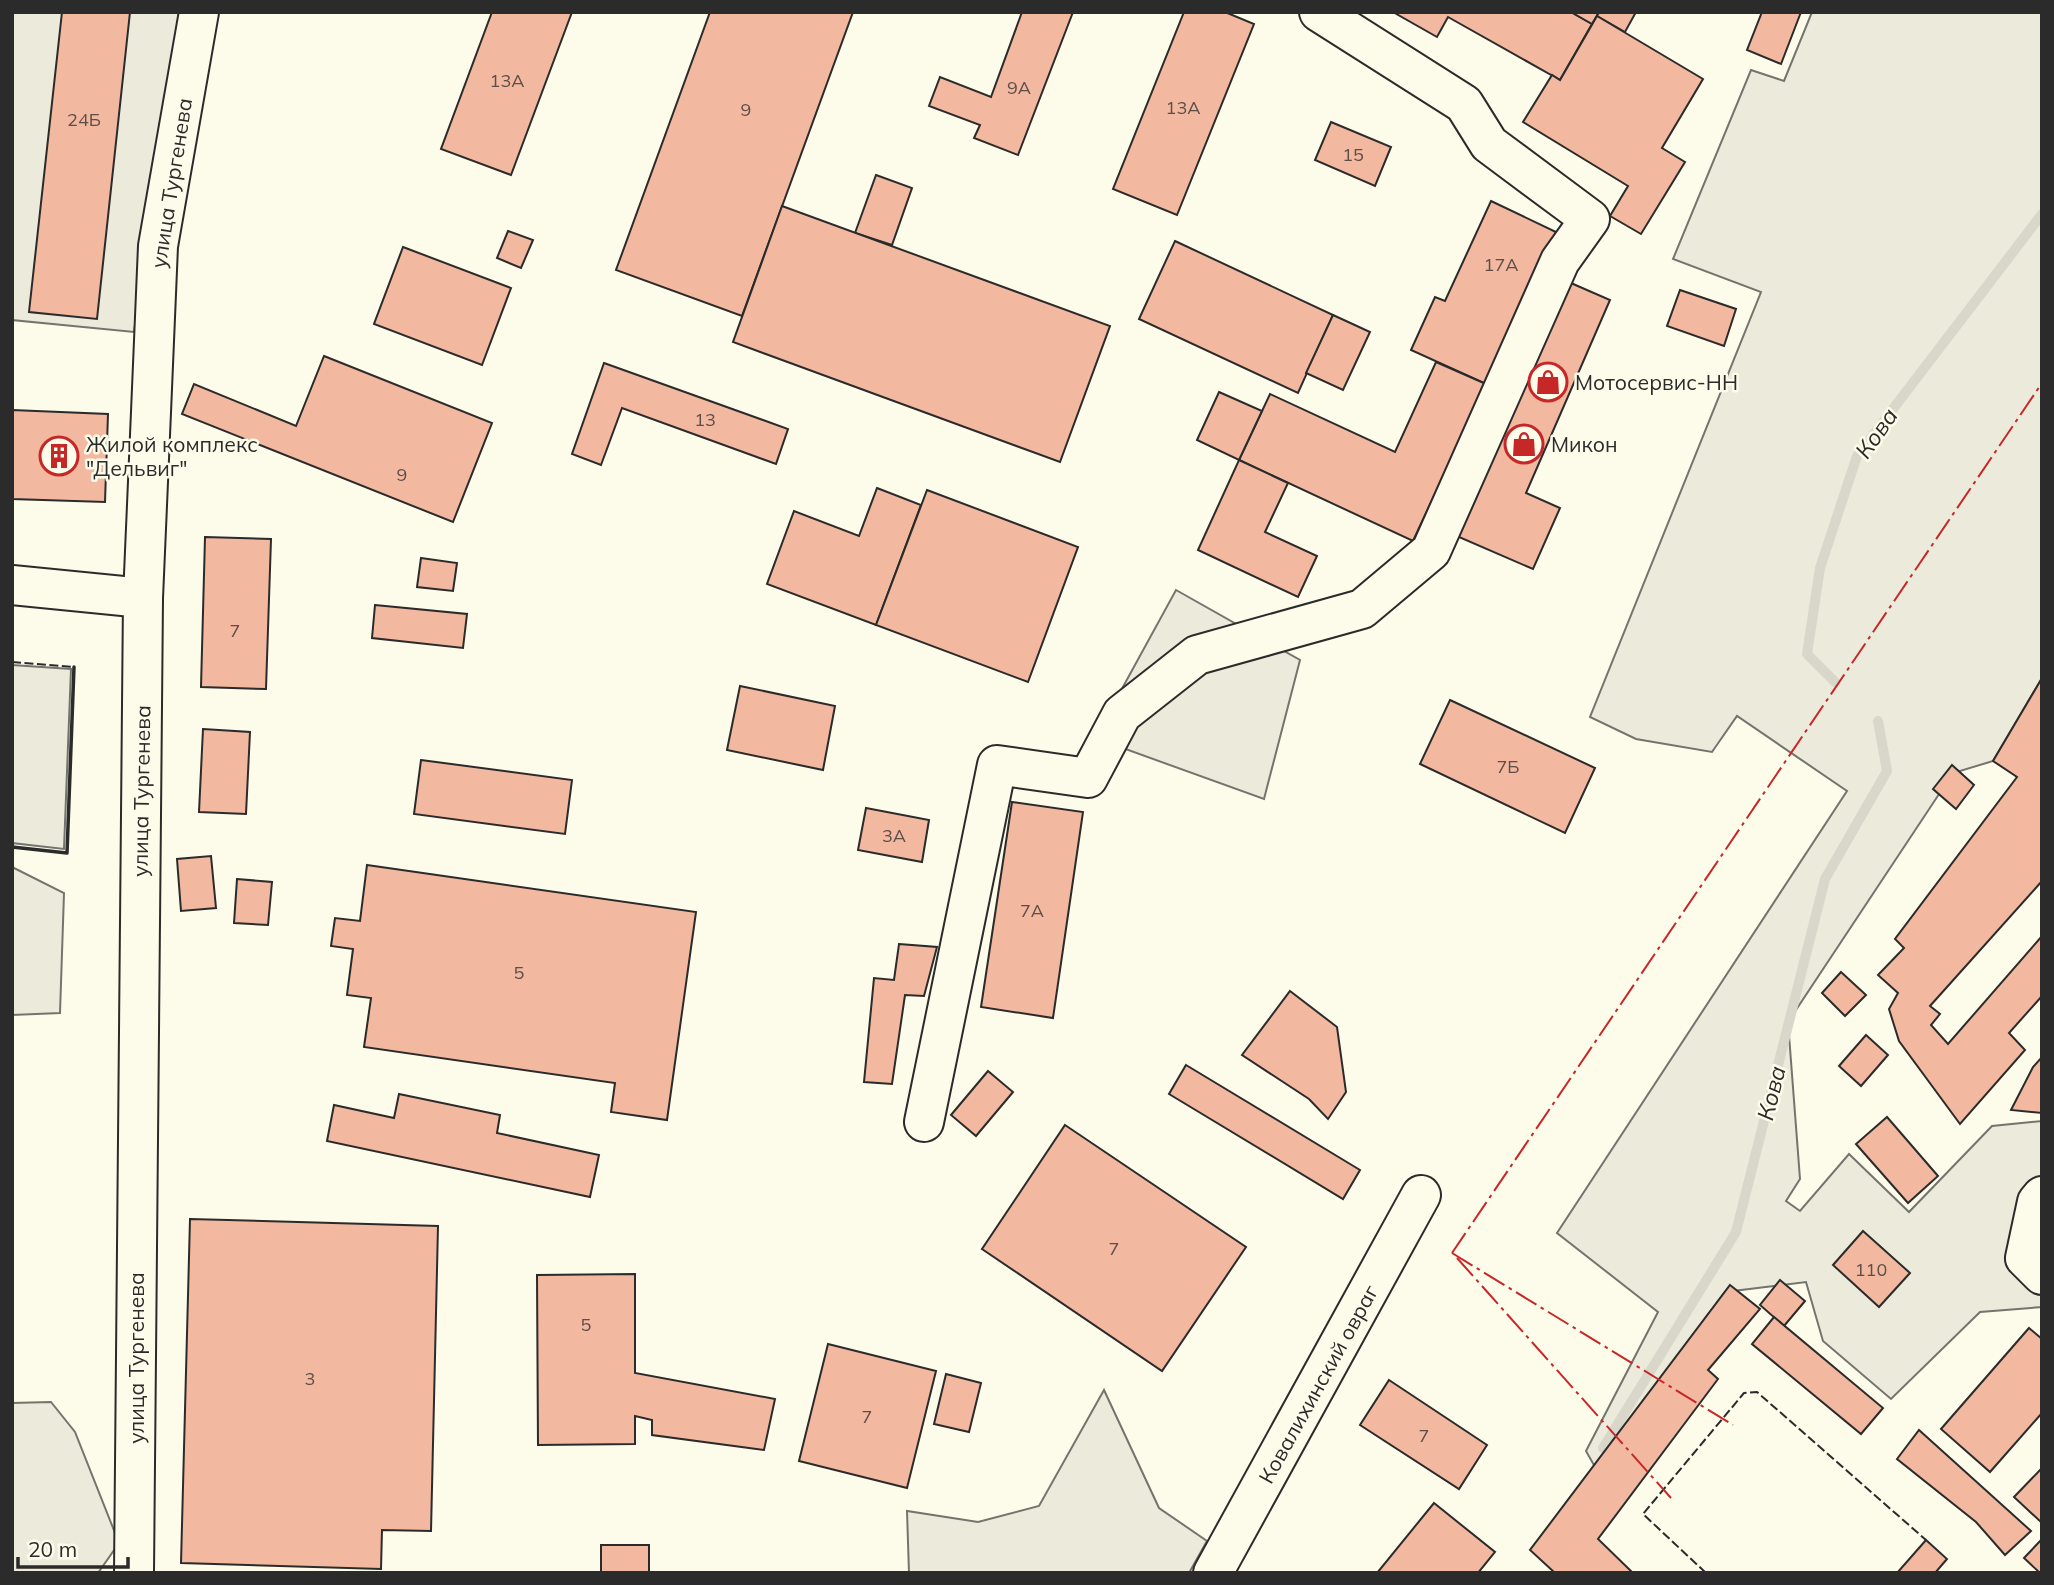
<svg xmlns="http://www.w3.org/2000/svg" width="2054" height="1585" viewBox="0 0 2054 1585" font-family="Mulish,sans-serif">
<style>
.green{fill:#ecebdb;stroke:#74746e;stroke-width:2}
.parking{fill:#eceadb;stroke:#74746e;stroke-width:2}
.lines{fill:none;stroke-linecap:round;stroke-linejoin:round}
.stream{stroke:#d8d7c9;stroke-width:10}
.building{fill:#f2b8a0;stroke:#2b2b2b;stroke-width:2}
.minor-casing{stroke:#2b2b2b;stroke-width:42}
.minor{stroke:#fdfbea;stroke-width:38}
.fence{stroke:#2b2b2b;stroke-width:2;stroke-dasharray:9 3.5;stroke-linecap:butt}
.wall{stroke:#2b2b2b;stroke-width:3.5}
.power{stroke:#c62828;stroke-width:2;stroke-dasharray:24 5 3.5 5;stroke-linecap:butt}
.labels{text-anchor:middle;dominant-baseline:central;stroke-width:5;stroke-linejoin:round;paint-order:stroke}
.number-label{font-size:18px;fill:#5d4e48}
.street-label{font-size:21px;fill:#2b2b2b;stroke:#fdfbea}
.poi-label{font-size:21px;fill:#2b2b2b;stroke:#fdfbea;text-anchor:start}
.water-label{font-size:23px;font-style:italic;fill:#2b2b2b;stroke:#fdfbea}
</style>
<rect width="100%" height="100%" fill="#fdfbea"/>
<g class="green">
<polygon points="12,12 179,12 134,332 12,320"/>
<polygon points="1812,12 2042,12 2042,678 1993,761 1953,773 1788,1022 1800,1179 1786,1201 1800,1211 1849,1154 1909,1212 1992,1126 2042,1121 2042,1307 1980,1312 1891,1399 1823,1341 1806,1282 1725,1292 1595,1467 1586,1451 1658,1312 1557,1233 1847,791 1737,716 1712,752 1636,739 1590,717 1761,292 1673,259 1751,70 1784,81"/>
<polygon points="1176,590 1300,660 1264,799 1095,738"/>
<polygon points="12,867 64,893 60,1013 12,1015"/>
<polygon points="1104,1390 1159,1508 1207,1541 1189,1573 909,1573 907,1511 978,1522 1039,1506"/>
<polygon points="51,1402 75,1432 119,1543 98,1573 12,1573 12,1403"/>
</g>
<polygon class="parking" points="12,665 71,669 64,849 12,843"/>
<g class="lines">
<g class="stream">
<polyline points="1835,682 1807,654 1820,568 1857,456 2042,214"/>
<polyline points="1603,1448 1736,1232 1825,879 1887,771 1878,721"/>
</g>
</g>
<g class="building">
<polygon points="62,12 130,12 97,319 29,312"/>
<polygon points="492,12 572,12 511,175 441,149"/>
<polygon points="710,12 853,12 742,316 616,270"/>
<polygon points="1022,12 1073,12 1018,155 974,138 980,125 929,106 940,77 991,97"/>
<polygon points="1184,12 1225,12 1254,24 1177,215 1113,189"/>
<polygon points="1393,12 1571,12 1592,24 1560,80 1448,17 1437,37"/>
<polygon points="1571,12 1599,12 1592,24"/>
<polygon points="1599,12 1636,12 1625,32 1597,16"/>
<polygon points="1762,12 1801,12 1781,64 1747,50"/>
<polygon points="1597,16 1703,79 1662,148 1685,162 1641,234 1610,216 1628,186 1523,122 1552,75 1560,80"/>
<polygon points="1331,122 1391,147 1375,186 1315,160"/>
<polygon points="876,175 912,188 892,245 855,233"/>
<polygon points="1491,201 1556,232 1486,384 1411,350 1435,297 1445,301"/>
<polygon points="782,206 1110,326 1060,462 733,342"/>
<polygon points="508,231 533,240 521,268 497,258"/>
<polygon points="1175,241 1333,315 1298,393 1139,319"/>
<polygon points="403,247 511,288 482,365 374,324"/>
<polygon points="1564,280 1610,300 1526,493 1560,508 1533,569 1452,534"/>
<polygon points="1680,290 1736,309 1724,346 1667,326"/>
<polygon points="1333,315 1370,332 1343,390 1306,373"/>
<polygon points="324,356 492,423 453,522 182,414 194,384 296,426"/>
<polygon points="1436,362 1486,384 1413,541 1239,460 1270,394 1395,452"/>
<polygon points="604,363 788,429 776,464 622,408 601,465 572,454"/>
<polygon points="1219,392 1262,411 1239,460 1197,440"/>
<polygon points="12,410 108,414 105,502 12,499"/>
<polygon points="1239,460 1288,483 1265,532 1317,556 1298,597 1198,550"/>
<polygon points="877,488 921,505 876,625 767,584 794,511 859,536"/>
<polygon points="927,490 1078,547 1028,682 876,625"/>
<polygon points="205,537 271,539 266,689 201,687"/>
<polygon points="421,558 457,563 453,591 417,587"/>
<polygon points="375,605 467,614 463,648 372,638"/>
<polygon points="2042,678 2042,881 1930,1006 1940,1014 1931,1025 1948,1044 2042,936 2042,996 2009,1033 2025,1050 1960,1124 1899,1041 1889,1009 1898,993 1878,975 1904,948 1895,939 2017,777 1993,761"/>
<polygon points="740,686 835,706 823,770 727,750"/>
<polygon points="1450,700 1595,768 1565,833 1420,764"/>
<polygon points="203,729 250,732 246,814 199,812"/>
<polygon points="421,760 572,780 565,834 414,814"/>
<polygon points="1952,765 1974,785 1956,809 1933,789"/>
<polygon points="1012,802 1083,812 1053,1018 981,1007"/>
<polygon points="866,808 929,820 922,862 858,850"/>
<polygon points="211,856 216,908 181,911 177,859"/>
<polygon points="367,865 696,912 667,1120 611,1112 615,1083 364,1047 371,998 347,995 353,949 331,946 335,918 360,921"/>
<polygon points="237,879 272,882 268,925 234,923"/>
<polygon points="899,944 937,947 924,996 905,995 892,1084 864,1082 874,978 894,980"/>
<polygon points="1841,972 1866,995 1845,1016 1822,993"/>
<polygon points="1290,991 1337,1027 1346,1092 1328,1119 1309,1099 1242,1055"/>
<polygon points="1866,1035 1888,1055 1861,1086 1839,1066"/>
<polygon points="2042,1057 2042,1113 2011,1110 2033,1067"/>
<polygon points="1186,1065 1360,1170 1343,1199 1169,1094"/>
<polygon points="988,1071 1013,1092 976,1136 951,1115"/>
<polygon points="399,1094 500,1115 497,1133 599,1155 590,1197 327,1141 334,1105 394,1118"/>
<polygon points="1887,1117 1938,1176 1908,1203 1856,1144"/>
<polygon points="1065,1125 1246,1247 1162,1371 982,1249"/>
<polygon points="190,1219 438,1226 431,1531 382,1530 381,1569 181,1563"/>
<polygon points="1863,1231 1910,1273 1879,1307 1833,1265"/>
<polygon points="635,1274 635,1373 775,1399 764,1450 652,1435 652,1420 635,1416 635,1444 538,1445 537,1275"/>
<polygon points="1780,1280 1805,1301 1784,1326 1760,1305"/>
<polygon points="1730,1285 1760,1309 1708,1370 1718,1379 1598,1539 1633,1573 1555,1573 1530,1550"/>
<polygon points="1774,1317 1883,1408 1861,1434 1752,1344"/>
<polygon points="2029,1328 2042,1339 2042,1413 1990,1472 1941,1429"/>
<polygon points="828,1344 936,1371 907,1488 799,1461"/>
<polygon points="946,1374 981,1383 969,1432 934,1424"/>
<polygon points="1389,1380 1487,1445 1459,1489 1360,1425"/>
<polygon points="1919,1430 2031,1531 2005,1555 1976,1522 1897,1459"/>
<polygon points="2042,1468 2042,1523 2014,1497"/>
<polygon points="1434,1503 1495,1552 1478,1573 1377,1573"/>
<polygon points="2042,1539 2042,1573 2040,1573 2024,1558"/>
<polygon points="1926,1540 1947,1559 1935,1573 1897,1573"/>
<rect x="601" y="1545" width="48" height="28"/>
</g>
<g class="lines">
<defs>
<g id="minor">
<polyline points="12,585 143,598"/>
<polyline points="924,1122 997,765 1088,778 1122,714 1197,655 1362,609 1431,551 1560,261 1590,219 1489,144 1464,104 1319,12"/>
<polyline points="2042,1196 2037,1202 2025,1258 2042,1275"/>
<polyline points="134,1573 143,598 151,412 158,246 199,12"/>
<polyline points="1213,1573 1421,1195"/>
</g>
</defs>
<use href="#minor" class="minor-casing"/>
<use href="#minor" class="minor"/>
<g class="fence">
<polyline points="12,662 74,667"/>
<polyline points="1706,1573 1643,1514 1744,1393 1757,1392 1926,1540"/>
</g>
<polyline class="wall" points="12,847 67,853 74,667"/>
<g class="power">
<polyline points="1452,1253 2042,383"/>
<polyline points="1452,1253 1733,1425"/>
<polyline points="1457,1258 1671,1498"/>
</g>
</g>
<defs>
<symbol id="shop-ring" viewBox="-11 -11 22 22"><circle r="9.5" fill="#fdfbea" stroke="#c62828" stroke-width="1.5"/><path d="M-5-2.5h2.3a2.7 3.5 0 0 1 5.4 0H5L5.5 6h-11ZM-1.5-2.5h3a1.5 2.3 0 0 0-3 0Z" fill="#c62828"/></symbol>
<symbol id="building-ring" viewBox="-11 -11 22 22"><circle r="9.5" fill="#fdfbea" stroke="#c62828" stroke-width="1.5"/><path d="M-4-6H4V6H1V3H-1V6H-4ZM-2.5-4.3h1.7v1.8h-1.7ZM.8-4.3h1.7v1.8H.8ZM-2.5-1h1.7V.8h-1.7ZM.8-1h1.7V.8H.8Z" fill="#c62828"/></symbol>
</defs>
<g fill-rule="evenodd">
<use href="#shop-ring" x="1526" y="360" width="44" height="44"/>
<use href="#shop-ring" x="1502" y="422" width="44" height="44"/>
<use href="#building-ring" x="37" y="434" width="44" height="44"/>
</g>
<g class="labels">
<g class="number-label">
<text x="507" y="80">13А</text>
<text x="1019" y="87">9А</text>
<text x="1183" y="107">13А</text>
<text x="746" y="109">9</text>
<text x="84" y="119">24Б</text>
<text x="1353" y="154">15</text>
<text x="1501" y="264">17А</text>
<text x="705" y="419">13</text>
<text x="402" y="474">9</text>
<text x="235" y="630">7</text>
<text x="1508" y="766">7Б</text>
<text x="894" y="835">3А</text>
<text x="1032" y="910">7А</text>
<text x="519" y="972">5</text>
<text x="1114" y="1248">7</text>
<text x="1871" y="1269">110</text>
<text x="586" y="1324">5</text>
<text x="310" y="1378">3</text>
<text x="867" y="1416">7</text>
<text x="1424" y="1435">7</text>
</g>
<g class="street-label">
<text transform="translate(171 183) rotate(-81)">улица Тургенева</text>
<text transform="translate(141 791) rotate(-89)">улица Тургенева</text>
<text transform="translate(136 1358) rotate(-90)">улица Тургенева</text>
<text transform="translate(1318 1384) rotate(-61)">Ковалихинский овраг</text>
</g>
<g class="poi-label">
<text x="1575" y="382">Мотосервис-НН</text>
<text x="86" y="444">Жилой комплекс<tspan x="86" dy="24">"Дельвиг"</tspan></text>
<text x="1551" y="444">Микон</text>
</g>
<g class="water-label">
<text transform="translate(1876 433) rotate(-55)">Кова</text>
<text transform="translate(1771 1093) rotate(-76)">Кова</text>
</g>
</g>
<rect width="2054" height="1585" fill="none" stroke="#2b2b2b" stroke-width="28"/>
<path d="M18 1557v10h110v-10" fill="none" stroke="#2b2b2b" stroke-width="3.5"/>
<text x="28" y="1557" font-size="21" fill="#2b2b2b" stroke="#fdfbea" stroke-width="5" paint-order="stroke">20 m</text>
</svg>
